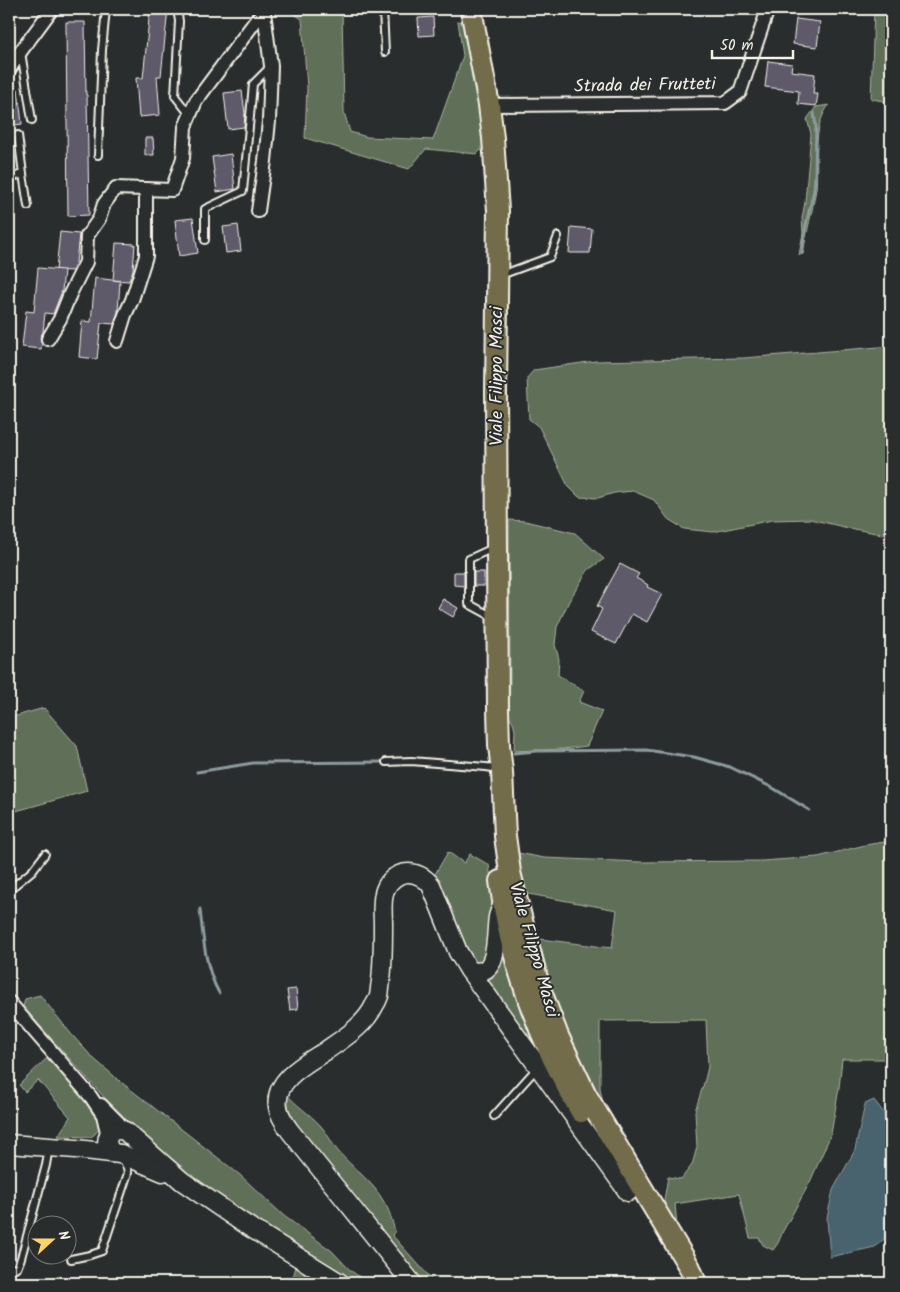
<svg xmlns="http://www.w3.org/2000/svg" width="900" height="1292" viewBox="0 0 900 1292" font-family="Kalam,sans-serif">
<style>
.green{fill:#607058;stroke:#aab0a0}
.water{fill:#49646e;stroke:#8d9c9f}
.lines{fill:none;stroke-linecap:round;stroke-linejoin:round}
.stream{stroke:#8d9c9f;stroke-width:3}
.building{fill:#5e5a6b;stroke:#f4f1e8}
.service-casing{stroke:#f4f1e8;stroke-width:10}
.minor-casing{stroke:#f4f1e8;stroke-width:16}
.secondary-casing{stroke:#f4f1e8;stroke-width:21}
.primary-casing{stroke:#f4f1e8;stroke-width:24}
.service{stroke:#2a2d2e;stroke-width:6}
.minor{stroke:#2a2d2e;stroke-width:12}
.secondary{stroke:#2a2d2e;stroke-width:18}
.primary{stroke:#736c4b;stroke-width:20}
.labels{text-anchor:middle;dominant-baseline:central;stroke-width:4;stroke-linejoin:round;paint-order:stroke}
.street-label{font-size:18px;fill:#f4f1e8;stroke:#2a2d2e}
</style>
<rect width="100%" height="100%" fill="#2a2d2e"/>
<filter id="ink" filterUnits="userSpaceOnUse"><feTurbulence type="fractalNoise" baseFrequency=".02" numOctaves="2"/><feDisplacementMap in="SourceGraphic" scale="10" xChannelSelector="R" yChannelSelector="G"/><feConvolveMatrix kernelMatrix="1 2 1 2 8 2 1 2 1" color-interpolation-filters="sRGB"/></filter>
<g filter="url(#ink)">
<g class="green">
<polygon points="286,9 342,9 344,112 350,132 367,137 433,140 463,56 458,21 470,25 489,141 477,154 426,149 409,169 305,138 307,88 302,19"/>
<polygon points="874,9 891,9 891,127 884,101 871,99"/>
<path d="M829,105C811,128 819,162 816,189C813,211 806,232 803,254L799,255L803,233L802,218L805,202L811,134L807,119L816,107Z"/>
<polygon points="891,346 891,531 882,534 848,528 810,519 772,520 713,532 684,529 668,519 654,500 633,491 614,493 598,498 579,497 568,486 539,427 529,419 527,378 534,370 595,361 744,358"/>
<polygon points="509,520 525,521 575,533 604,559 588,570 569,601 557,627 555,645 559,659 558,675 584,691 579,702 602,711 587,746 563,749 514,751 515,731 513,722 509,716 510,678"/>
<polygon points="44,708 77,746 87,791 9,813 9,718"/>
<polygon points="891,841 891,1059 842,1059 839,1088 831,1134 810,1182 783,1231 778,1243 773,1250 763,1245 759,1238 750,1238 739,1194 675,1204 678,1235 663,1206 668,1177 681,1179 692,1165 697,1147 695,1111 704,1083 708,1067 706,1020 600,1021 600,1088 605,1116 568,1043 532,938 612,948 617,910 523,893 518,853 544,858 641,862 762,861 818,857 865,845"/>
<polygon points="448,852 464,863 470,854 489,865 493,893 494,919 491,955 480,963 472,961 461,939 450,906 442,887 435,874"/>
<polygon points="503,938 553,1075 482,975"/>
<polygon points="40,995 72,1035 93,1058 121,1082 240,1175 284,1216 332,1251 350,1270 365,1281 378,1283 392,1280 400,1272 409,1283 354,1283 197,1181 148,1141 111,1105 23,1007 25,999"/>
<polygon points="48,1057 94,1108 100,1123 99,1129 95,1134 91,1137 58,1136 70,1117 38,1080 25,1092 19,1085"/>
<path d="M286,1093C295,1105 309,1113 320,1125C327,1132 331,1142 337,1150C352,1168 373,1181 384,1202C390,1211 392,1221 395,1231L392,1235L435,1283H422L290,1117Z"/>
<polygon points="297,1264 326,1283 291,1283"/>
</g>
<polygon class="water" points="874,1100 884,1113 888,1150 885,1238 875,1247 830,1257 827,1218 833,1190 855,1150 865,1104"/>
<g class="lines">
<g class="stream">
<polyline points="802,253 805,229 814,190 815,177 816,126 814,113"/>
<polyline points="514,753 537,751 646,750 694,757 730,767 773,788 809,810"/>
<polyline points="197,772 253,763 381,762"/>
<path d="M200,909C203,937 205,968 219,993"/>
</g>
</g>
<g class="building">
<polygon points="150,9 168,9 161,76 157,76 160,115 139,117 136,78 143,78"/>
<polygon points="433,17 434,35 419,36 418,18"/>
<polygon points="796,19 820,22 817,47 793,44"/>
<polygon points="66,22 85,22 86,95 87,95 89,215 68,216"/>
<polygon points="768,61 792,64 791,71 815,74 813,94 818,94 816,106 798,104 799,91 765,87"/>
<polygon points="18,89 22,124 9,126 9,90"/>
<polygon points="242,91 245,113 244,127 228,129 224,93"/>
<polygon points="145,138 153,138 154,155 145,155"/>
<polygon points="231,154 235,189 217,192 212,157"/>
<polygon points="193,218 198,253 179,256 175,220"/>
<polygon points="238,225 241,251 226,253 223,227"/>
<polygon points="571,227 592,229 590,253 569,253"/>
<polygon points="60,232 79,234 76,263 72,271 56,270"/>
<polygon points="116,243 135,244 133,270 129,281 113,280"/>
<polygon points="38,268 64,270 62,291 53,314 45,313 43,332 40,338 42,344 41,349 22,347 26,311 34,312"/>
<polygon points="95,278 120,281 118,312 114,324 101,323 97,359 79,357 82,321 91,322"/>
<polygon points="620,564 639,574 636,578 648,585 647,587 662,594 647,622 632,614 616,644 591,632 602,609 597,606"/>
<polygon points="454,572 464,572 464,586 454,585"/>
<rect x="474" y="572" width="10" height="14"/>
<polygon points="443,599 458,608 453,617 438,608"/>
<polygon points="296,989 298,1009 290,1010 287,990"/>
</g>
<g class="lines">
<defs>
<g id="service">
<polyline points="177,9 179,21 175,96 190,115"/>
<polyline points="383,9 385,52"/>
<polyline points="9,14 12,9"/>
<polyline points="21,52 32,120"/>
<polyline points="98,155 102,50 106,9"/>
<polyline points="23,174 28,206"/>
<polyline points="9,178 23,174 18,135"/>
<polyline points="205,240 205,209 243,191 253,84 270,67"/>
<polyline points="501,275 550,257 558,236"/>
<polyline points="493,617 469,604 469,559 493,548"/>
<polyline points="386,762 411,761 486,767 500,769"/>
<polyline points="9,890 32,871 45,854"/>
<polyline points="494,1116 537,1068"/>
<polyline points="71,1259 90,1255 102,1251 128,1173 127,1168 123,1160"/>
<polyline points="9,1272 18,1266 21,1258 46,1165 49,1148"/>
</g>
<g id="minor">
<polyline points="9,70 21,51 52,9"/>
<polyline points="489,105 725,103 740,92 768,9"/>
<polyline points="258,211 265,161 269,121 271,66 264,12"/>
<polyline points="48,339 60,319 70,294 86,262 87,236 99,219 104,204 116,188 172,190 183,158 185,127 196,101 257,19 264,12 264,9"/>
<polyline points="117,341 125,315 132,300 146,256 146,189"/>
<polyline points="9,1002 91,1097 103,1115 108,1136"/>
<polyline points="101,1105 118,1122 125,1131"/>
</g>
<g id="secondary">
<path d="M469,970C500,981 495,935 498,917C499,912 502,907 504,902"/>
<polyline points="9,1144 76,1149 120,1154"/>
<path d="M113,1153C101,1142 109,1126 125,1131L182,1181L243,1223L340,1283"/>
<polyline points="121,1154 163,1172"/>
<path d="M412,1283L290,1131C285,1124 279,1115 278,1107C273,1079 309,1062 327,1050C344,1038 365,1025 374,1006C376,1003 378,999 379,996C380,991 380,985 381,981C383,961 383,943 383,924C383,913 381,900 385,890C389,880 398,873 408,873C418,873 425,878 431,885L458,952L469,970L628,1192"/>
</g>
<g id="primary">
<polyline points="471,9 489,105 493,138 498,211 496,393 498,710 499,745 502,772 505,836 510,872 517,901 539,986 558,1036 586,1095 690,1268 696,1283"/>
<path d="M500,881C510,962 540,1042 581,1112"/>
</g>
</defs>
<use href="#service" class="service-casing"/>
<use href="#minor" class="minor-casing"/>
<use href="#secondary" class="secondary-casing"/>
<use href="#primary" class="primary-casing"/>
<use href="#service" class="service"/>
<use href="#minor" class="minor"/>
<use href="#secondary" class="secondary"/>
<use href="#primary" class="primary"/>
</g>
</g>
<g class="labels">
<g class="street-label">
<text transform="translate(645 86) rotate(-1)">Strada dei Frutteti</text>
<text transform="translate(497 376) rotate(-90)">Viale Filippo Masci</text>
<text transform="translate(533 950) rotate(74)">Viale Filippo Masci</text>
</g>
</g>
<rect width="900" height="1292" fill="none" stroke="#2a2d2e" stroke-width="30"/>
<rect x="15" y="15" width="870" height="1262" fill="none" stroke="#f4f1e8" stroke-width="2" filter="url(#ink)"/>
<g transform="translate(52 1240) rotate(69)"><circle r="24" fill="#2a2d2e" stroke="#7b7b78"/>
<path d="M0-4L9 19L0 12L-9 19Z" fill="#ffd166"/>
<text y="-8" font-size="14" font-weight="bold" text-anchor="middle" fill="#f4f1e8">N</text>
</g>
<path d="M712 50v8h81v-8" fill="none" stroke="#f4f1e8" stroke-width="2.5"/>
<text x="720" y="50" font-size="15" fill="#f4f1e8" stroke="#2a2d2e" stroke-width="4" paint-order="stroke">50 m</text>
</svg>
